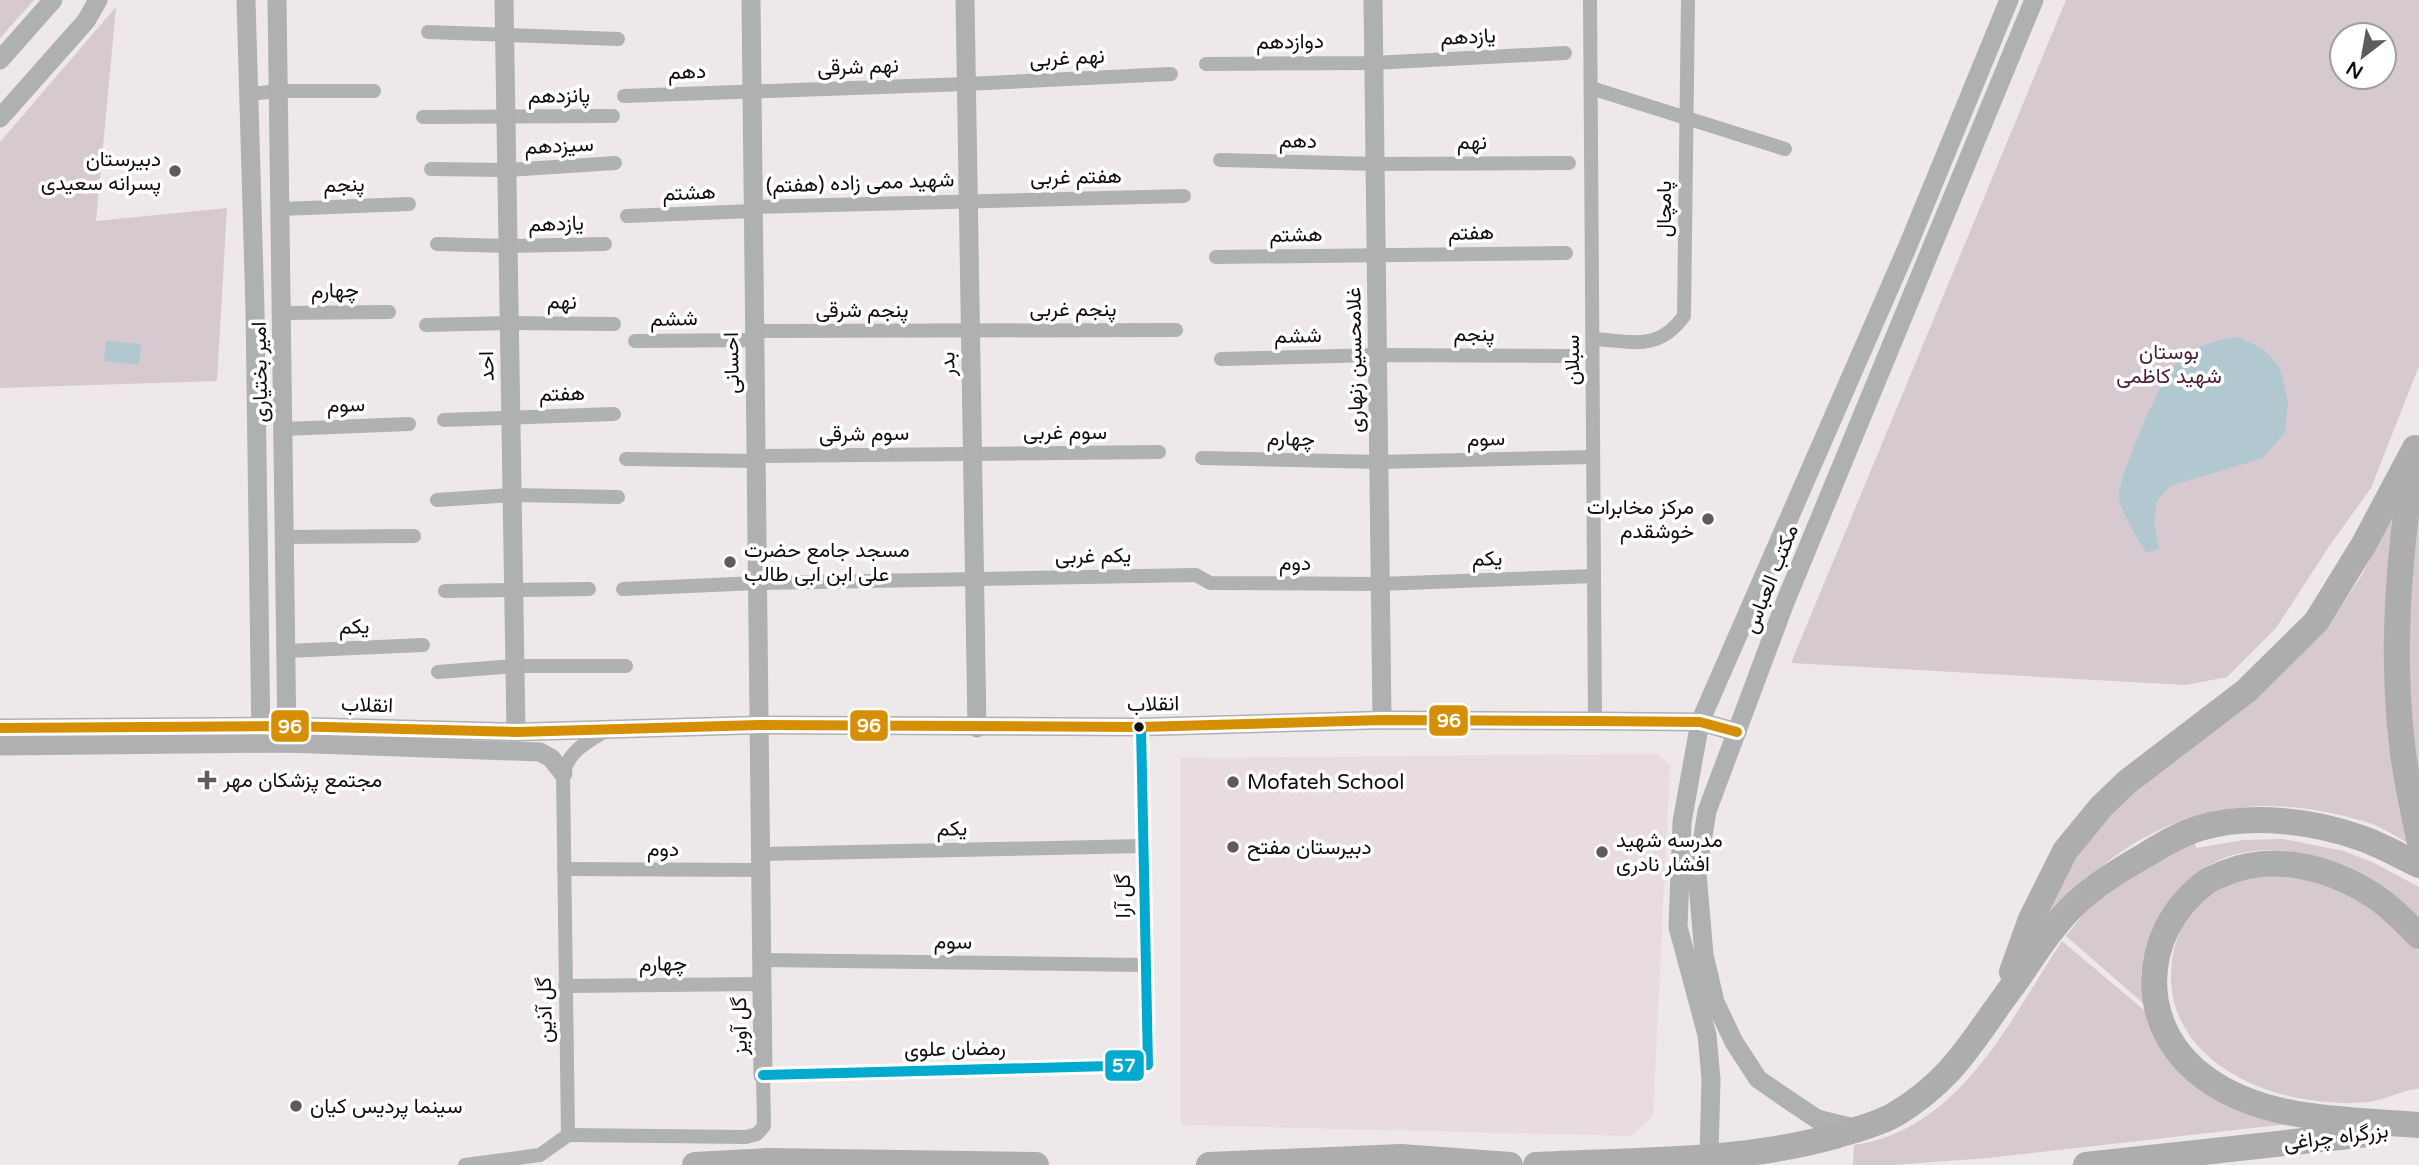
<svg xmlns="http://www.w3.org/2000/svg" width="2419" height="1165" viewBox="0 0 2419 1165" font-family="'Varela Round',Vazirmatn,sans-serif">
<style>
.built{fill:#e9dbe2}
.green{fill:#d6c9d0;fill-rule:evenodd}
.water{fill:#b1c8d0}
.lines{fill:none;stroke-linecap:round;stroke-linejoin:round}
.street{stroke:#afb1b2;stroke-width:14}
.secondary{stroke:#aeb0b2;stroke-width:19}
.highway{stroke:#adadb0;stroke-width:26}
.bus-1-casing{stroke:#fff;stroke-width:16}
.bus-2-casing{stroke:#fff;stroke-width:16}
.bus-1{stroke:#00a9ce;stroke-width:10}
.bus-2{stroke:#d58f02;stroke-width:10}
.poi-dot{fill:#5f5a5d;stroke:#fff;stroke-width:2.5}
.bus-dot{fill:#120e10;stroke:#fff;stroke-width:2.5}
.labels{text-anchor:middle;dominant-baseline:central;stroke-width:7;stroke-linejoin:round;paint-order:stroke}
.street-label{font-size:21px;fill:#120e10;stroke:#fff}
.poi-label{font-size:21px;fill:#120e10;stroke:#fff;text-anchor:start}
.park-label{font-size:21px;fill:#4c223b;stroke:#fff}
.line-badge{stroke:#fff;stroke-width:2.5}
.badge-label{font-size:19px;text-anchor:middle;font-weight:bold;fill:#fff}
</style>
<rect width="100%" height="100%" fill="#eee8eb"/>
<polygon class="built" points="1657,754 1670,765 1653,1116 1631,1136 1181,1125 1181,758"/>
<g class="green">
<polygon points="0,0 34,0 0,38"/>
<path d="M2066,0H2419V366L2371,488L2330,545L2276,628L2227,677L2186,685L1791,663ZM2342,35H2384V77H2342Z"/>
<polygon points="116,7 96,221 227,208 217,381 0,388 0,142"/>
<path d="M2403,492L2412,845C2398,838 2384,828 2369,823C2269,791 2176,803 2095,872C2087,879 2078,885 2071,893C2056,909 2043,930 2029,948L2061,880L2092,835L2132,793L2320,637L2362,575Z"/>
<polygon points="2419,495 2419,794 2408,720 2408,560"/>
<path d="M2283,839L2344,851L2372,862L2419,887V920C2397,900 2374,877 2347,866C2313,852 2273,845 2237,854C2184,867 2144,922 2141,976C2141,985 2143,994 2143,1003L2066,936L2102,891L2194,840L2196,848L2244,840Z"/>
<path d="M2254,873L2309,877L2363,901L2419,951V1089C2404,1090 2393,1096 2378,1100C2355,1106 2317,1102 2293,1097C2221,1081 2156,1031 2174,950C2179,929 2192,904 2210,892C2222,883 2240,879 2254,873Z"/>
<path d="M2062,941L2150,1015L2155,1030L2297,1123L1988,1158L1893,1165H1853L1854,1145C1960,1130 2009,1021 2062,941Z"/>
</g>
<g class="water">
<path d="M2238,337L2263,349L2280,368L2288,402L2285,432L2263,458L2170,486L2157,501L2154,522L2159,549L2147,553C2139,541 2118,508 2119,495C2120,473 2162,375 2178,361C2195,346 2216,340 2238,337Z"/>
<polygon points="106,341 141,344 139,365 104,361"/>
</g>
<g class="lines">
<g class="street">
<polyline points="1590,0 1595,721"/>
<polyline points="428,32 618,39"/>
<polyline points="1206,64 1373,63 1565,53"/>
<polyline points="1591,88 1785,149"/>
<polyline points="248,94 279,91 374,91"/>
<polyline points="624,96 966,84 1171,74"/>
<polyline points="423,117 613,116"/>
<polyline points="1220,160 1375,164 1569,163"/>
<polyline points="431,169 507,170 615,163"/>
<polyline points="753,207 1184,196"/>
<polyline points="281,209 409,204"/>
<polyline points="627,216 753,211"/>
<polyline points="437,244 508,246 605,244"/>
<polyline points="1216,257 1566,253"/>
<polyline points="282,313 389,312"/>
<polyline points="426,325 509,323 614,324"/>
<polyline points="754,331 1176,330"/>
<path d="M1593,339C1632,341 1658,352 1684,316L1688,0"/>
<polyline points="635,341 755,340"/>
<polyline points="1221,359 1377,355 1571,356"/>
<polyline points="444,420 614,414"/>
<polyline points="284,429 409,424"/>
<polyline points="756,456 1159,452"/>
<polyline points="1202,458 1379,462 1593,457"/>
<polyline points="626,459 756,461"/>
<polyline points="437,500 512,495 618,497"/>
<polyline points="285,537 414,536"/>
<polyline points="623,589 757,583 1196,575 1210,583 1381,584 1594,576"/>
<polyline points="445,591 589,589"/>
<polyline points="287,651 423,645"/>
<polyline points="438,672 515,666 626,666"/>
<polyline points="760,854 1144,846"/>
<polyline points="564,869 761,870"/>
<polyline points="762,960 1144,965"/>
<polyline points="565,986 762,984"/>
<polyline points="568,1135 746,1137 757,1134 764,1126 763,1075 1148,1065 1141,727"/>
<path d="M568,1135L563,773C570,750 587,742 607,730"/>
<polyline points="465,1165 540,1155 568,1135"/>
</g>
<g class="secondary">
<polyline points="246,0 255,310 261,743"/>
<polyline points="277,0 287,743"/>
<polyline points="504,0 516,732"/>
<polyline points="751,0 763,1075"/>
<polyline points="965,0 977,728"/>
<polyline points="1373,0 1382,720"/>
<polyline points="0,60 53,0"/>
<polyline points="0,118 86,21 98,0"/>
<polyline points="0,728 287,726 516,732 759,725 1141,727 1382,720 1595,721 1700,722 1737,732"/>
<polyline points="0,746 287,743 540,752 551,758 563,773"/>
<polyline points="1858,1129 1817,1119 1790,1101 1758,1079 1734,1042 1715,1002 1704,955 1697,873 1707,811 1786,600 2034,0"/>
<polyline points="1709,1156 1711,1079 1707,1035 1678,927 1682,822 1700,722 1907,248 2009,0"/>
</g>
<g class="highway">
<path d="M2412,467C2399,560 2391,651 2402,744C2405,776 2413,808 2419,839"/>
<path d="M2419,936C2405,922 2389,905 2371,894C2329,867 2273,853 2225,873C2219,876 2211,878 2206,882C2137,934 2136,1031 2208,1080C2268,1122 2349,1119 2419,1125"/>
<polyline points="2012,972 2031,919 2065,851 2101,807 2127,782 2246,691 2316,622 2364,544 2415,448"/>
<polyline points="695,1165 768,1161 1036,1165"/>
<polyline points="1209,1165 1401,1157 1510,1165"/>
<path d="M1536,1165C1635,1160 1738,1163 1835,1136C1854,1130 1876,1125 1894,1115C1956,1078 1973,1038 2014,984C2033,957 2051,927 2075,904C2095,885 2119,870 2144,856C2162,845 2180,834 2200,828C2251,813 2313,821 2361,838C2381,845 2400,856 2419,865"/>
<polyline points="2086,1165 2376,1133"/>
</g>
<defs>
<polyline id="bus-1" points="763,1075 1148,1065 1141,727"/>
<polyline id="bus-2" points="0,728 287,726 516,732 759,725 1141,727 1382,720 1595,721 1700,722 1737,732"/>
</defs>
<use href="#bus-1" class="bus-1-casing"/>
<use href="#bus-2" class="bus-2-casing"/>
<use href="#bus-1" class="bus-1"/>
<use href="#bus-2" class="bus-2"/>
</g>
<g class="poi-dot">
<circle cx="175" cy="171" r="7"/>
<circle cx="1708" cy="519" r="7"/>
<circle cx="730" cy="562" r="7"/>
<path d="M203.5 769.5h7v7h7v7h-7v7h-7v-7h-7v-7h7z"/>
<circle cx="1233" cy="782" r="7"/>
<circle cx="1233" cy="847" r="7"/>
<circle cx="1602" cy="852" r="7"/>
<circle cx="296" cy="1106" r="7"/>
</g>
<circle class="bus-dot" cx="1139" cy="727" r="6"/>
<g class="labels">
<g class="street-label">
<text transform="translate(1468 37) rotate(-3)">یازدهم</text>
<text transform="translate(1290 42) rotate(-1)">دوازدهم</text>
<text transform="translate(1067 58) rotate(-3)">نهم غربی</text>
<text transform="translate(858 67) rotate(-2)">نهم شرقی</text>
<text transform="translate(687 72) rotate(-2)">دهم</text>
<text transform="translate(559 96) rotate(-1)">پانزدهم</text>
<text transform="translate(1298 141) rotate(1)">دهم</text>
<text x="1472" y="142">نهم</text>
<text transform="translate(559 146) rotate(-3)">سیزدهم</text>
<text transform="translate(1076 177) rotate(-1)">هفتم غربی</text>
<text transform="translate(860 183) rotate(-2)">شهید ممی زاده (هفتم)</text>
<text transform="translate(344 185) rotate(-2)">پنجم</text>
<text transform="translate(689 193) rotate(-2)">هشتم</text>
<text transform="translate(1664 209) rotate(-90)">پامچال</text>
<text transform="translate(556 224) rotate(-2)">یازدهم</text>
<text transform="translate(1471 233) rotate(-1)">هفتم</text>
<text transform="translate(1296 235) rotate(-1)">هشتم</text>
<text transform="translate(335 291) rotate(-1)">چهارم</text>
<text transform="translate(562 302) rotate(1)">نهم</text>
<text x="1073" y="309">پنجم غربی</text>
<text x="862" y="310">پنجم شرقی</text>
<text transform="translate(674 319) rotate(-1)">ششم</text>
<text x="1474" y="334">پنجم</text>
<text transform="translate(1298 336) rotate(-1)">ششم</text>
<text transform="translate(1355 360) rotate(-91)">غلامحسین زنهاری</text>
<text transform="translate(1572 360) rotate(-90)">سبلان</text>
<text transform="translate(732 363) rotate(-91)">احسانی</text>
<text transform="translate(948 364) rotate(-91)">بدر</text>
<text transform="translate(487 366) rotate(-91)">احد</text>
<text transform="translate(260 372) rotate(-91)">امیر بختیاری</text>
<text transform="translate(562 394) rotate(-1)">هفتم</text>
<text transform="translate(346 405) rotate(-2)">سوم</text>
<text x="1065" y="432">سوم غربی</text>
<text transform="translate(864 434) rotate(-1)">سوم شرقی</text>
<text transform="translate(1291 439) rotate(1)">چهارم</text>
<text transform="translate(1486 439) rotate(-2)">سوم</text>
<text transform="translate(1093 556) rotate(-1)">یکم غربی</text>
<text transform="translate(1487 559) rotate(-2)">یکم</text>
<text x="1295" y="563">دوم</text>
<text transform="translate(1771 579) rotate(-68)">مکتب العباس</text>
<text transform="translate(354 627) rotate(-2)">یکم</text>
<text transform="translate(1153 704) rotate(-1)">انقلاب</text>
<text transform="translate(367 705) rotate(2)">انقلاب</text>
<text transform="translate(952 829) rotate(-1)">یکم</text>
<text x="663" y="849">دوم</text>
<text transform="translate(1123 896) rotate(-90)">گل آرا</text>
<text transform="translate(953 942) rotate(1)">سوم</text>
<text transform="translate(663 964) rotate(-1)">چهارم</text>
<text transform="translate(545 1010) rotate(-91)">گل آذین</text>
<text transform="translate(740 1026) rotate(-91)">گل آویز</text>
<text transform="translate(955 1049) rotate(-1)">رمضان علوی</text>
<text transform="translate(2336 1137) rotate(-7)">بزرگراه چراغی</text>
</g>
<g class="poi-label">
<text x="161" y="159" text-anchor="end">دبیرستان<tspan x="161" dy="24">پسرانه سعیدی</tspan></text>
<text x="1694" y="507" text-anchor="end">مرکز مخابرات<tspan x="1694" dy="24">خوشقدم</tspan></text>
<text x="744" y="550">مسجد جامع حضرت<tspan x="744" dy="24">علی ابن ابی طالب</tspan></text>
<text x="223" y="780">مجتمع پزشکان مهر</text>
<text x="1247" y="782">Mofateh School</text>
<text x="1616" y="840">مدرسه شهید<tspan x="1616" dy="24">افشار نادری</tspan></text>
<text x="1247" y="847">دبیرستان مفتح</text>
<text x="310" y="1106">سینما پردیس کیان</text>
</g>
<g class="park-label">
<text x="2169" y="352">بوستان<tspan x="2169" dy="24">شهید کاظمی</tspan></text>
</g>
</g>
<g class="line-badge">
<rect x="1428" y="704" width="41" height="33" rx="7" fill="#d58f02"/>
<rect x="849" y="709" width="40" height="33" rx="7" fill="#d58f02"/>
<rect x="270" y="709" width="40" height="34" rx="7" fill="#d58f02"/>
<rect x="1104" y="1049" width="41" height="33" rx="7" fill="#00a9ce"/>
</g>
<g class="badge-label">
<text x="1449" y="727">96</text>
<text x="869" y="732">96</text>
<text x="290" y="733">96</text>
<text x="1124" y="1072">57</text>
</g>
<g transform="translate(2363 56) rotate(211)"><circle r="33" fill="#ffffff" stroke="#a09f9f" stroke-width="2"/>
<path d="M0-5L12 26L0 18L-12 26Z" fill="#5f5a5d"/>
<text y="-10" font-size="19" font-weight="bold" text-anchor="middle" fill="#120e10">N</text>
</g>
</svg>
